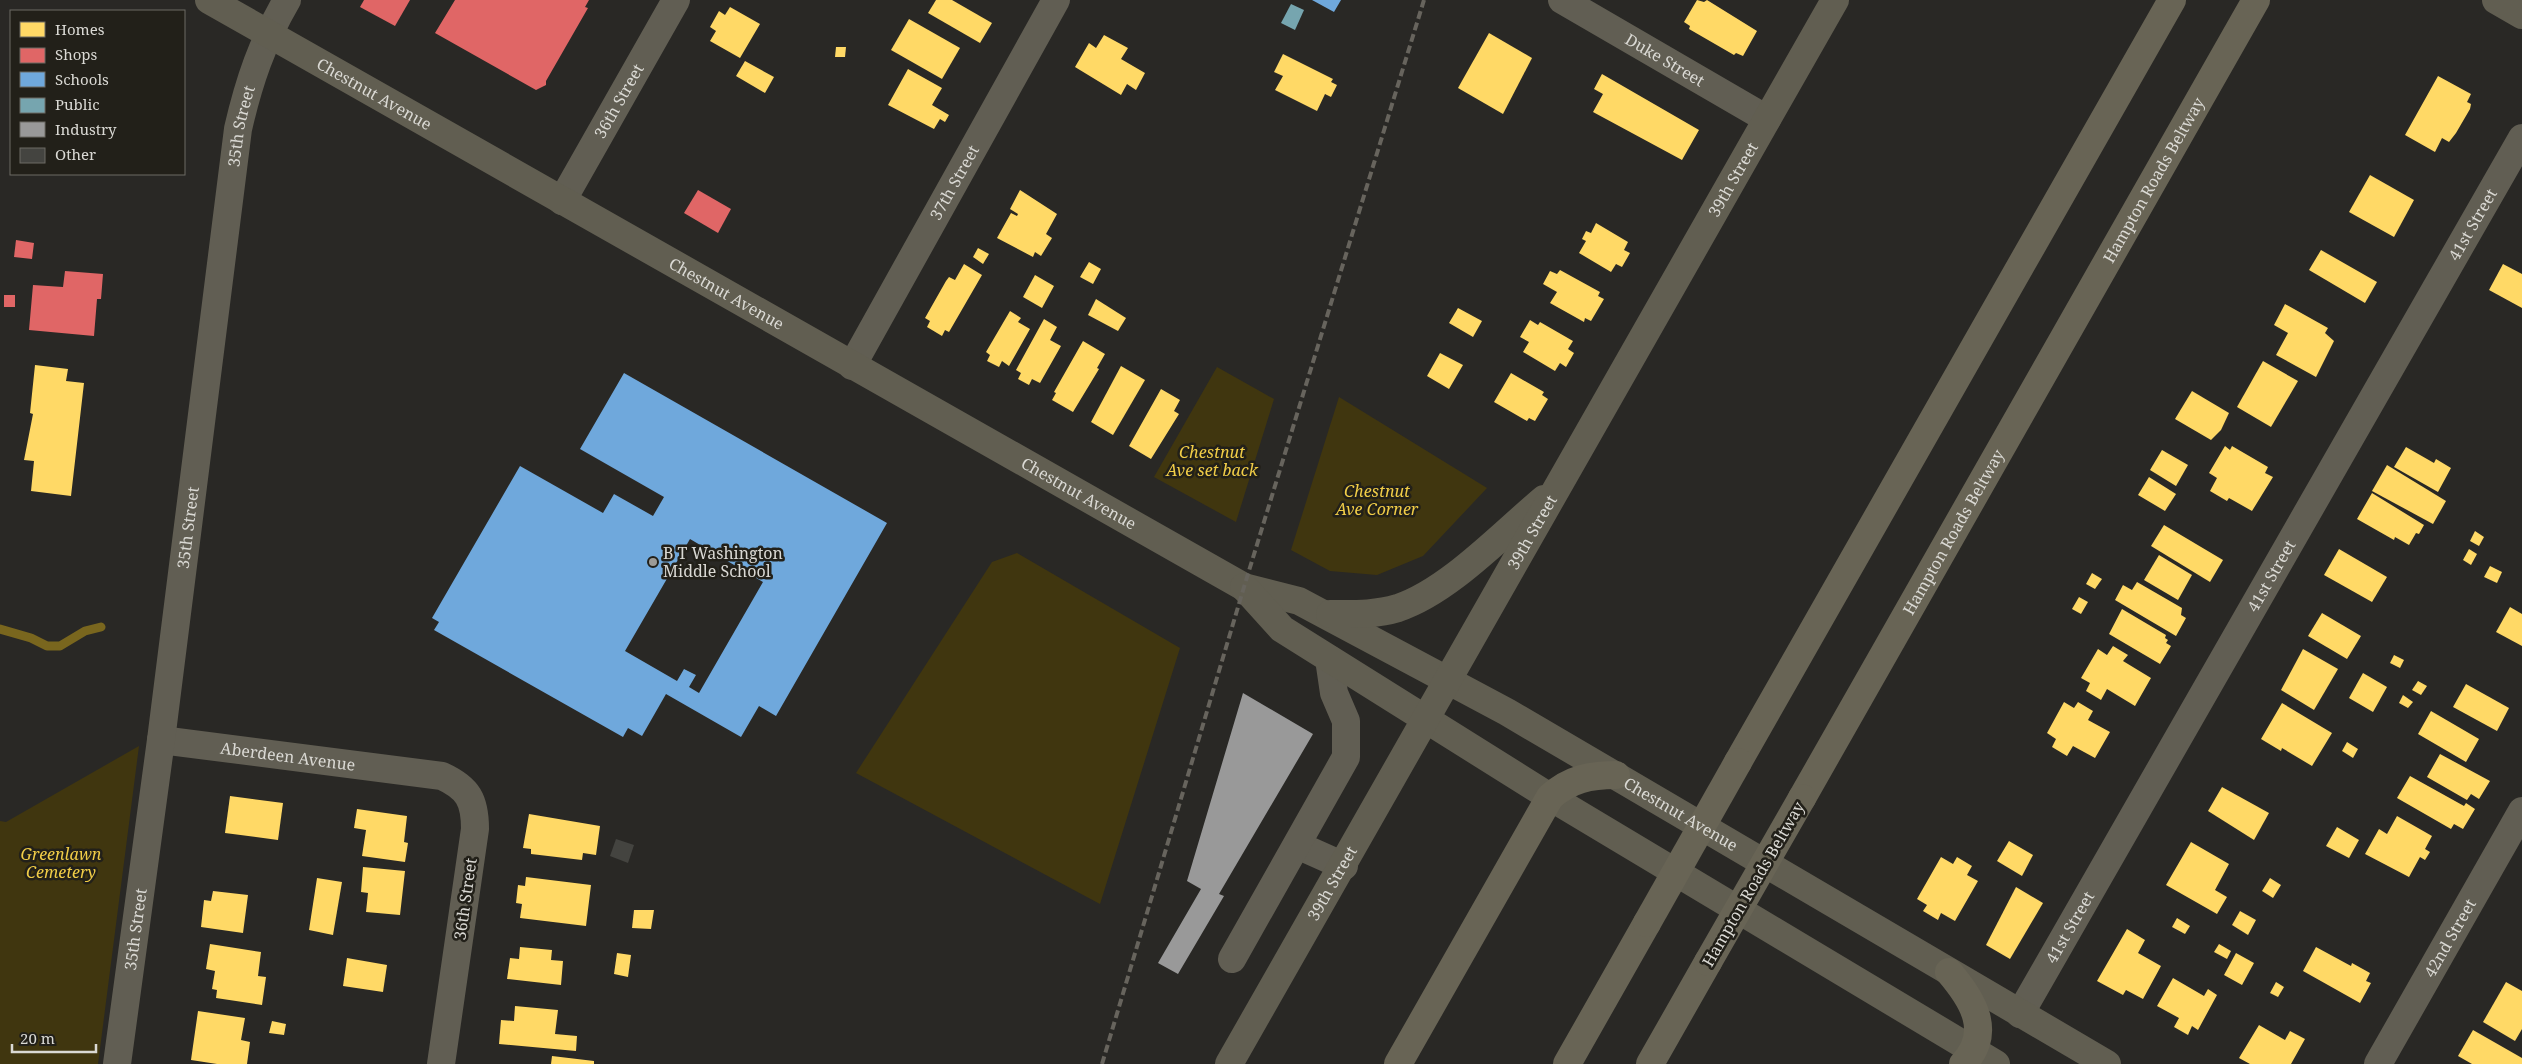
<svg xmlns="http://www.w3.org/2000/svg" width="2522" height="1064" viewBox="0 0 2522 1064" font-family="'Noto Serif',serif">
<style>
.green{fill:#40360f}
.homes{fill:#ffd966}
.shops{fill:#e06666}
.schools{fill:#6fa8dc;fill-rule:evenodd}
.public{fill:#76a5af}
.industry{fill:#999}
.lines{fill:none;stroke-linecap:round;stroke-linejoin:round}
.stream{stroke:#79661e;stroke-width:9}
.building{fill:#444440}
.minor{stroke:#615e53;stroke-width:28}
.major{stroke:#615e51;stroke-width:28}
.highway{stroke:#686455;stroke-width:28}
.rail{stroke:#67645d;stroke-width:4;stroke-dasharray:8 4;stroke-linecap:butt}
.highway-bridge{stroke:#686455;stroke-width:28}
.poi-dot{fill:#9c9b97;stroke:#222019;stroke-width:2}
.labels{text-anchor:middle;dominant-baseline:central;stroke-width:5;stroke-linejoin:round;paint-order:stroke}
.street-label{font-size:16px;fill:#dad9d4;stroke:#222019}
.park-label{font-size:16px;font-style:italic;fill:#f1cd47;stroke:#222019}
.poi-label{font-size:16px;fill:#dad9d4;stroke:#222019;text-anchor:start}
</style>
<rect width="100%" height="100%" fill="#292825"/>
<g class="green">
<polygon points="1217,367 1274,399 1236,522 1154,477"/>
<polygon points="1339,397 1487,488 1423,556 1377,575 1330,571 1291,550"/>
<polygon points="1017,553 1180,648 1100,904 856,773 992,562"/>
<polygon points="139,746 98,1064 0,1064 0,821 6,822"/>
</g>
<g class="homes">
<polygon points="936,0 952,0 992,23 980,43 928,13"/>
<polygon points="1697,0 1704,2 1707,0 1757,31 1743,56 1736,53 1734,55 1689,29 1690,26 1684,22"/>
<polygon points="730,7 760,24 740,58 710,41 716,31 710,27 719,11 725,15"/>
<polygon points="909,19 960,48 942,79 891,50"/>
<polygon points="1489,33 1532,58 1503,114 1458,88"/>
<polygon points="1104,35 1128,48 1121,59 1145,73 1136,90 1127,84 1121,95 1075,67 1089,43 1096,48"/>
<polygon points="836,47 846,47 845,57 835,57"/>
<polygon points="1283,54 1333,79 1331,82 1337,85 1331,97 1325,94 1317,111 1275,90 1283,76 1274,72"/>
<polygon points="745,61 774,77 765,93 736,76"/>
<polygon points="908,69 942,88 932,105 949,115 945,122 940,119 934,129 888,105"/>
<polygon points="1602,74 1699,130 1682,160 1593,112 1603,94 1594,89"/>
<polygon points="2438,76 2471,94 2467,102 2471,104 2470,109 2456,133 2449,142 2442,138 2435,152 2405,135"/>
<polygon points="2370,175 2414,200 2394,237 2349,212"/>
<polygon points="1020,190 1057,214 1046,234 1052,238 1041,256 1035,252 1033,257 997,238 1011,213 1017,216 1018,214 1010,209"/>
<polygon points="1596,223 1628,242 1624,250 1630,253 1622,267 1616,264 1611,272 1579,253 1586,241 1582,239 1586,231 1591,233"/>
<polygon points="978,248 989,254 983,264 973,257"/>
<polygon points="2321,250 2377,282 2365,303 2309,270"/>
<polygon points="1089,262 1101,269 1093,284 1080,277"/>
<polygon points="964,264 982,275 949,332 945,330 942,336 927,327 930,321 925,318 946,281 949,277 955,280"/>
<polygon points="2503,264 2522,274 2522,308 2489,290"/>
<polygon points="1560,270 1600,292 1598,296 1604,299 1591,321 1585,318 1584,322 1550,303 1557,292 1543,284 1550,271 1557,274"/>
<polygon points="1035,275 1054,286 1042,308 1023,297"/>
<polygon points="1096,299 1126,318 1118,331 1088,315"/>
<polygon points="2285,304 2328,328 2325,333 2334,341 2316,377 2276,355 2288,333 2274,325"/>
<polygon points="1458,308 1482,321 1473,337 1449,323"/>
<polygon points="1010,311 1021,318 1018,322 1030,329 1009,366 1002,361 999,367 987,361 990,355 986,352"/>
<polygon points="1044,319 1057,327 1050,340 1061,346 1040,383 1032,379 1029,385 1018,379 1021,373 1016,370"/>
<polygon points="1530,320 1538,325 1540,322 1573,341 1568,349 1574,353 1566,367 1560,363 1555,371 1523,352 1529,342 1520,337"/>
<polygon points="1083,341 1105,354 1097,368 1099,369 1073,412 1052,400 1056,393 1054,392"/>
<polygon points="1440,353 1463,365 1449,389 1427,376"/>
<polygon points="2263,361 2298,381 2271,427 2237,407"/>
<polygon points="35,365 68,369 66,381 84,383 71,496 31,491 34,461 24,460 33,414 30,413"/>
<polygon points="1121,366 1145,380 1113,435 1091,422"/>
<polygon points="1511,373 1544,392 1542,395 1548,399 1535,421 1529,418 1527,421 1494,402"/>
<polygon points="1161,389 1180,400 1174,411 1179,414 1151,459 1129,446"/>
<polygon points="2192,391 2229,413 2221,430 2211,440 2175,419"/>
<polygon points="2225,446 2230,450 2232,446 2268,467 2265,473 2273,477 2252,511 2229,498 2227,501 2210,491 2217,478 2209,473"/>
<polygon points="2406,447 2434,463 2436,459 2451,468 2438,492 2394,467"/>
<polygon points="2162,450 2188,465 2176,486 2150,470"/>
<polygon points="2387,465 2446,501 2433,524 2372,491"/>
<polygon points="2149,477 2176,494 2165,511 2138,495"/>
<polygon points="2372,493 2424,525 2419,534 2416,533 2409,545 2395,537 2394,540 2357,519"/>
<polygon points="2164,525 2223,560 2210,582 2151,546"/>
<polygon points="2475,531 2484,537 2479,546 2470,541"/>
<polygon points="2339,549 2387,577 2372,602 2324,575"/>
<polygon points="2469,549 2477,554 2471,565 2463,560"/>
<polygon points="2159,555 2192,575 2178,600 2144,580"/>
<polygon points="2490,566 2502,572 2497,583 2484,577"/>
<polygon points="2092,573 2102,579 2095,589 2086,584"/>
<polygon points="2137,582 2182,608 2181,615 2186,618 2176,636 2115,600 2123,585 2132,590"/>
<polygon points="2079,597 2088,602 2081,614 2072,609"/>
<polygon points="2510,607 2522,614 2522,646 2496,632"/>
<polygon points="2122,609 2166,635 2165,638 2168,640 2166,643 2171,646 2160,664 2109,634"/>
<polygon points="2322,613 2361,636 2347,659 2308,636"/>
<polygon points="2113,646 2128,655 2123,661 2151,678 2135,706 2107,689 2101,700 2086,691 2090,683 2081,678 2098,649 2107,655"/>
<polygon points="2303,649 2338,669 2314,710 2281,690"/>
<polygon points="2394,655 2404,660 2400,668 2390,663"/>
<polygon points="2363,673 2387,687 2373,712 2349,698"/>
<polygon points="2418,681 2427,686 2421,695 2412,690"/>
<polygon points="2466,684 2509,708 2497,731 2453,707"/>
<polygon points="2403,695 2413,702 2408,708 2399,703"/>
<polygon points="2064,702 2074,708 2078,702 2093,711 2088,720 2110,732 2095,758 2073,746 2067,756 2052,747 2056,739 2047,733"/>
<polygon points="2282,703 2332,733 2312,766 2282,748 2281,751 2261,739"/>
<polygon points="2431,711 2479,739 2466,762 2418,734"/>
<polygon points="2347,742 2358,749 2353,758 2342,751"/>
<polygon points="2440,754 2490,781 2479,799 2471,794 2467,800 2427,777"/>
<polygon points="2410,776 2464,806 2466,803 2475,809 2463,829 2454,824 2451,829 2397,798"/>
<polygon points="2222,787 2269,813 2254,840 2208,811"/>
<polygon points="230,796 283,803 278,840 225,833"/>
<polygon points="357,809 407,816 404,842 408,843 405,862 362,856 366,830 354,828"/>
<polygon points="529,814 600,826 596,855 583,853 582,860 531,854 531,849 523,848"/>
<polygon points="2397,816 2432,836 2425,849 2430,852 2425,860 2420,857 2409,877 2365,854 2379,829 2387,834"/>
<polygon points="2337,827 2359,840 2349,858 2326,846"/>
<polygon points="2009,841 2033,855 2022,876 1997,861"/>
<polygon points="2191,842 2229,864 2215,890 2227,897 2217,914 2166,885"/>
<polygon points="1941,857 1953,864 1957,857 1972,866 1967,875 1978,881 1955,921 1941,913 1938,920 1923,911 1927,905 1917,899"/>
<polygon points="363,867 405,871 400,915 366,912 368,893 361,892"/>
<polygon points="526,877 591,885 586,926 520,918 522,904 516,903 518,885 525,886"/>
<polygon points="317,878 342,882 333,935 309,930"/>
<polygon points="2270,878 2281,885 2273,898 2262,891"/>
<polygon points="2016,887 2043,903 2010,959 1986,945"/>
<polygon points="213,891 248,895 243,933 201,927 204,900 211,901"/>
<polygon points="634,910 654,910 651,929 632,928"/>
<polygon points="2240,911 2256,920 2248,935 2232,925"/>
<polygon points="2177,918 2190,926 2185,934 2172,927"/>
<polygon points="2127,929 2145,940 2138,953 2161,966 2143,999 2126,990 2123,995 2097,981"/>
<polygon points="210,944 261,952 258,976 266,977 262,1005 216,998 217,990 212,989 215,971 206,969"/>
<polygon points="2219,944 2231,951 2227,959 2214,952"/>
<polygon points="520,947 552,950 551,960 563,961 561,985 507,979 510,958 519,959"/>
<polygon points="2316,947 2351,966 2352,963 2370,973 2366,981 2371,983 2360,1003 2303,971"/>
<polygon points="617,953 631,955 628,977 614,974"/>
<polygon points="2236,953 2254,963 2242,985 2224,975"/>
<polygon points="347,958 387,965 383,992 343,986"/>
<polygon points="2173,978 2204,996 2208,989 2217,995 2198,1030 2192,1026 2188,1035 2174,1027 2179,1018 2157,1006"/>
<polygon points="2276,982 2284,987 2278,997 2270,993"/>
<polygon points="2506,982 2522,991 2522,1029 2515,1041 2483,1022"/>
<polygon points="515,1006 558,1010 555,1034 577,1036 576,1051 499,1044 501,1020 514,1021"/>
<polygon points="198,1011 245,1018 241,1040 250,1042 247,1064 217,1064 191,1060"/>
<polygon points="272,1021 286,1024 284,1035 269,1033"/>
<polygon points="2259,1025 2285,1040 2290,1031 2305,1039 2291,1064 2250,1064 2239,1058"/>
<polygon points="2473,1030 2522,1058 2522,1064 2472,1064 2458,1056"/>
<polygon points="552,1056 594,1061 594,1064 551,1064"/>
</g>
<g class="shops">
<polygon points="364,0 410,0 395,26 360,7"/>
<polygon points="455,0 589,0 585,7 588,8 546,81 546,85 536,90 435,33"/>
<polygon points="698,190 731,209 718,233 684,213"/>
<polygon points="16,240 34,243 32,259 14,257"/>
<polygon points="65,271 103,274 101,299 97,299 94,336 29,330 33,285 63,287"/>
<rect x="4" y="295" width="11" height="12"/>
</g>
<g class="schools">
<polygon points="1312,0 1341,0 1334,12"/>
<path d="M624,373L887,523L776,716L759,706L741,737L666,694L642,736L628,728L623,737L434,630L439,622L432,618L520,466L603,513L614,494L653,516L664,497L580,449ZM690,539L763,582L699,693L689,687L696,675L684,669L677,681L625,651Z"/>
</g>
<polygon class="public" points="1291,4 1304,10 1295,30 1281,23"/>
<polygon class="industry" points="1243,693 1313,734 1219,894 1224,896 1178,974 1158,963 1201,889 1187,881"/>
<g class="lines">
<polyline class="stream" points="0,629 31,638 47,646 60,646 85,631 101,627"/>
</g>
<polygon class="building" points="616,839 634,845 628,863 610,856"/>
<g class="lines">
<g class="minor">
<path id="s1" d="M1562,0L1767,119"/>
<path id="s2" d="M562,201L676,0"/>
<path id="s3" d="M852,366L1056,0"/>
<path id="s4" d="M161,740L442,776C468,788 475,800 475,829L441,1064"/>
<polyline points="1297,845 1344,866"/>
<polyline points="1232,959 1346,757 1346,721 1334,693 1329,659"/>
<path id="s5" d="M2020,1014L2522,138"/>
<path id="s6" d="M117,1064L161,740L238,129C249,81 262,43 287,0"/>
<path id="s7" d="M2378,1064L2522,811"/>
</g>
<g class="major">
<path id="s8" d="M209,0L1244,587L1299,601L1507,712L2107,1064"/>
<polyline points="2496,0 2522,15"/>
<polyline points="1244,587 1282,629 1550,797 1996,1064"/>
<path d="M1330,614C1353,614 1375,615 1398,608C1449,591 1502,534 1544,499"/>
<path id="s9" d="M1229,1064L1835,0"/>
</g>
<g class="highway">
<polyline points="1738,762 2172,0"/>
<path id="s10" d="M1802,798L2256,0"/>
<path d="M1949,972C1973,1000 1993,1032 1963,1064"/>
<path d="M1398,1064L1550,797C1570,779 1590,775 1616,775"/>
<polyline points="1567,1064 1647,923"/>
<polyline points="1650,1064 1708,962"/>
</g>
<polyline class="rail" points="1102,1064 1244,587 1424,0"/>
<g class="highway-bridge">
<polyline points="1647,923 1738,762"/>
<polyline points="1708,962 1802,798"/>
</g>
</g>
<circle class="poi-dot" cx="653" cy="562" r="5"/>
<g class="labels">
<g class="street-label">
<text stroke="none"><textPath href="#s1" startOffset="119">Duke Street</textPath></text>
<text stroke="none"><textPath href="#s8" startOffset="190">Chestnut Avenue</textPath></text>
<text stroke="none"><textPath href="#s2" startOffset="115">36th Street</textPath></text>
<text stroke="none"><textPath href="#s6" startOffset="946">35th Street</textPath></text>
<text stroke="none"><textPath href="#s9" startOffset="1018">39th Street</textPath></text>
<text stroke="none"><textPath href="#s10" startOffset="711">Hampton Roads Beltway</textPath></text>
<text stroke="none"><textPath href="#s3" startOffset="210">37th Street</textPath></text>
<text stroke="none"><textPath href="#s5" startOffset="910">41st Street</textPath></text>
<text stroke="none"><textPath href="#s8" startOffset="595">Chestnut Avenue</textPath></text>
<text stroke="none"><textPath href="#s8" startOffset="1000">Chestnut Avenue</textPath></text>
<text stroke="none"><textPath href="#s6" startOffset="541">35th Street</textPath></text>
<text stroke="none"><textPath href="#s9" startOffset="612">39th Street</textPath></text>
<text stroke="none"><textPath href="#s10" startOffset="306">Hampton Roads Beltway</textPath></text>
<text stroke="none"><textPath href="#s5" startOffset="505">41st Street</textPath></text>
<text stroke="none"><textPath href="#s4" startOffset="128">Aberdeen Avenue</textPath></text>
<text stroke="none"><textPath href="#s8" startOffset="1684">Chestnut Avenue</textPath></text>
<text transform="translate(1753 884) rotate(-60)">Hampton Roads Beltway</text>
<text stroke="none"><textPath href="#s9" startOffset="208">39th Street</textPath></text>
<text transform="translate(465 899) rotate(-82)">36th Street</text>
<text stroke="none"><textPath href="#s5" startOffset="100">41st Street</textPath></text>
<text stroke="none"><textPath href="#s6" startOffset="136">35th Street</textPath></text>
<text stroke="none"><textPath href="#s7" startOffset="145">42nd Street</textPath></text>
</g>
<g class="park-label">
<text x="1212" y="452">Chestnut<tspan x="1212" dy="18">Ave set back</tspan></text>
<text x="1377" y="491">Chestnut<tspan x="1377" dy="18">Ave Corner</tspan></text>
<text x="61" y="854">Greenlawn<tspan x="61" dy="18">Cemetery</tspan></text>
</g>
<g class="poi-label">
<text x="663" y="553">B T Washington<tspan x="663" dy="18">Middle School</tspan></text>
</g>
</g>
<rect x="10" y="10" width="175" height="165" fill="#222019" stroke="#6c6a64"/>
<rect x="20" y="22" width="25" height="15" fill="#ffd966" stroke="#6c6a64"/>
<text x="55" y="35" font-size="15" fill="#dad9d4">Homes</text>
<rect x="20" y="48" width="25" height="15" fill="#e06666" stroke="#6c6a64"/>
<text x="55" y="60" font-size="15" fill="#dad9d4">Shops</text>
<rect x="20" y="72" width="25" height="15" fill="#6fa8dc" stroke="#6c6a64"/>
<text x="55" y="85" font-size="15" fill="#dad9d4">Schools</text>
<rect x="20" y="98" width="25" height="15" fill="#76a5af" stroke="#6c6a64"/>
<text x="55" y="110" font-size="15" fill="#dad9d4">Public</text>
<rect x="20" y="122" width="25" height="15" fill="#999999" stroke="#6c6a64"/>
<text x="55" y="135" font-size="15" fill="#dad9d4">Industry</text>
<rect x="20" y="148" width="25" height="15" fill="#444440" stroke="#6c6a64"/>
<text x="55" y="160" font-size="15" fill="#dad9d4">Other</text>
<path d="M12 1044v8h84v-8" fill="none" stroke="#dad9d4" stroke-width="2.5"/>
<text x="20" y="1044" font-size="15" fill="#dad9d4" stroke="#222019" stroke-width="4" paint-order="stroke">20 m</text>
</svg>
